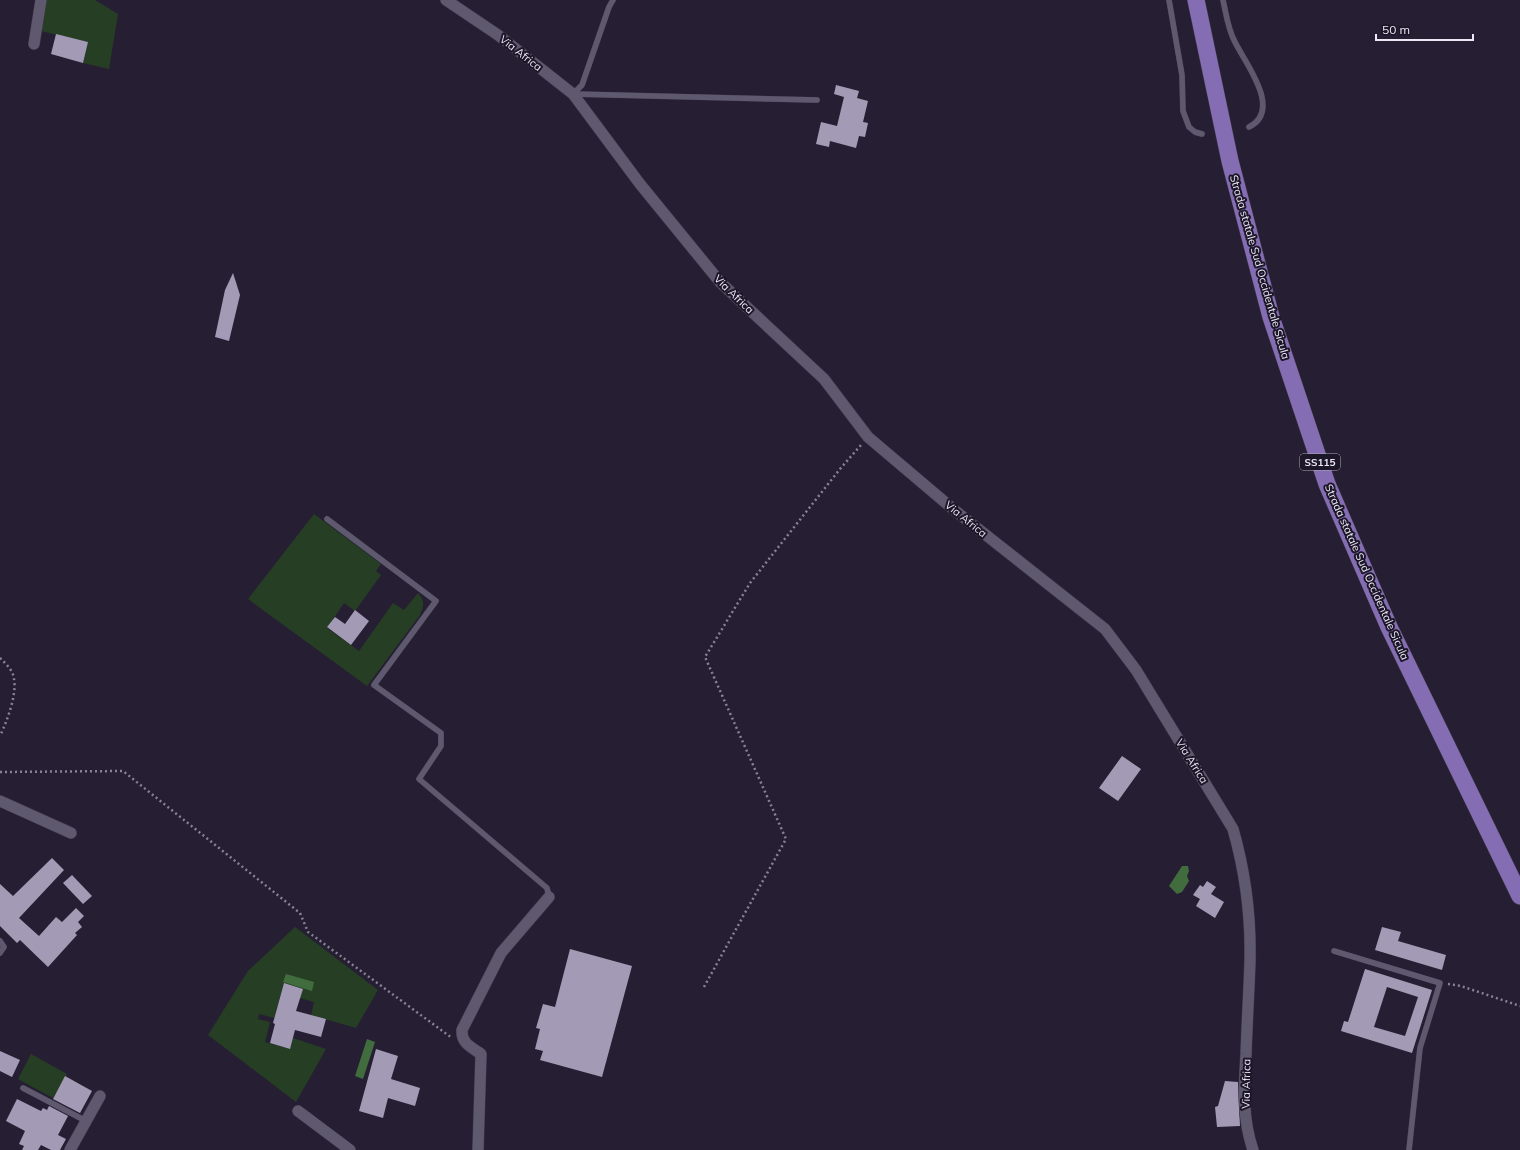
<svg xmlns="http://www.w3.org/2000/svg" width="1520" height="1150" viewBox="0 0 1520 1150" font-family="Mulish,sans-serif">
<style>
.green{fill:#263f24}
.water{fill:#416c3d}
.building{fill:#a39bb5;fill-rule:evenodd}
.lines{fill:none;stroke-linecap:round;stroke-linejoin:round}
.lane-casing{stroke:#403a4a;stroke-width:6}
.street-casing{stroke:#403a4a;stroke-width:12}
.primary-casing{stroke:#403a4a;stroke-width:18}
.path{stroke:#888394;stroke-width:2.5;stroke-dasharray:2 3;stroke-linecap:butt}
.lane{stroke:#5f5970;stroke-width:5.5}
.street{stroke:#5f5970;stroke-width:11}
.primary{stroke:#856db4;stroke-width:17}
.labels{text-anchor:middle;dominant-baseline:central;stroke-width:4;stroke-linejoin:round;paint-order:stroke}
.shield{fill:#1c1629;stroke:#aea9b8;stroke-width:1}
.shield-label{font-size:10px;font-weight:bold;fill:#ece8f6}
.street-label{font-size:11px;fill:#ece8f6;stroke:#1c1629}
</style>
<rect width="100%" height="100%" fill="#261f33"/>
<g class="green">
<polygon points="45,0 95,0 118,14 109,69 83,63 88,42 41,31"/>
<path d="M314,514L381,564L376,571L381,575L355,611L344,603L327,628L359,651L393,603L404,610L418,593C425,601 424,606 420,615L367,686L248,599Z"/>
<polygon points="295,927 378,990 356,1028 311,1015 314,1002 300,998 284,983 274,1018 259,1014 258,1019 270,1022 265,1042 289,1049 293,1038 326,1049 296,1102 208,1035 248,971"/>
<polygon points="31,1054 67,1074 53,1098 18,1079"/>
</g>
<g class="water">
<polygon points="1182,866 1188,866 1189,871 1187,876 1189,881 1182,892 1177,894 1169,886"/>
<polygon points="286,974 314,982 312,991 283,982"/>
<polygon points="367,1039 375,1042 363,1079 355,1076"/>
</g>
<g class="building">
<polygon points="56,34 88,42 83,63 51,54"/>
<polygon points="836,85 859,91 857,98 868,101 863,122 868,123 865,137 859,136 856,148 830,141 829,147 816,144 821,122 837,126 844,97 834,94"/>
<polygon points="233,273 240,295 229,341 215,337 225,290"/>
<polygon points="355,610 369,621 351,645 327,627 335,617 345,624"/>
<polygon points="1122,756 1141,769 1118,801 1099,788"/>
<polygon points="52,858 64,870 19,918 39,936 56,917 62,922 76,908 84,916 78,922 82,927 75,933 77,935 48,967 20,940 17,943 0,926 0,884 13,896"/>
<polygon points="72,875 92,896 83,904 63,883"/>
<polygon points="1207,881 1216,887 1211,894 1224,902 1215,918 1196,906 1200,899 1193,895 1200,885 1203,887"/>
<polygon points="1382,927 1401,932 1398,941 1446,955 1442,970 1375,950"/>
<polygon points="570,949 632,966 602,1077 540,1060 543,1051 535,1049 540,1029 536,1028 543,1004 555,1007"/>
<path d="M1365,969L1432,990L1412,1053L1341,1031L1344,1021L1348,1022ZM1387,987L1418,997L1405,1036L1374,1027Z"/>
<polygon points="284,983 303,989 296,1011 326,1019 321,1037 295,1030 290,1049 270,1043 275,1024 273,1023"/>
<polygon points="376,1049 398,1056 391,1079 420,1088 415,1106 388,1098 383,1118 359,1111"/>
<polygon points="0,1051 20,1060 12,1077 0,1071"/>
<polygon points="65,1076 92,1091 80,1113 53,1099"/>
<polygon points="1225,1081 1238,1082 1240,1126 1217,1127 1215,1107 1218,1106"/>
<polygon points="17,1099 41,1111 43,1108 47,1110 49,1106 68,1116 58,1135 66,1139 60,1150 51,1150 41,1145 38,1150 22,1150 24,1146 19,1144 25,1131 6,1121"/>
</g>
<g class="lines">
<defs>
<g id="lane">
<polyline points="1169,0 1182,75 1183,111 1189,127 1195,132 1202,134"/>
<path d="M1223,0C1226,13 1228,30 1235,42C1245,63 1283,110 1249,127"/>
<polyline points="573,94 817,100"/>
<polyline points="573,94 582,85 609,7 613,0"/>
<polyline points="327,519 436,601 374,685 441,733 441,746 419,779 547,888 549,897"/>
<polyline points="0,941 4,947 0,953"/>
<polyline points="1334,951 1440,983 1420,1048 1409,1150"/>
<polyline points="23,1088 86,1121"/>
</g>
<g id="street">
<path d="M446,0L498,35L573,94L640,184L720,282L824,379L868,437L953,509L1105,629L1136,670L1233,829C1245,871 1251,916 1250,961C1249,992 1247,1023 1246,1054C1244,1087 1242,1118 1253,1150"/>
<polyline points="34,44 41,0"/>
<polyline points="0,801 71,833"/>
<polyline points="298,1111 350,1150"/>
<polyline points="70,1150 100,1096"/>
<path d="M478,1150L481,1054C471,1047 461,1043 462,1030L501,953L549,897"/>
</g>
<polyline id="primary" points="1196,0 1230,161 1271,317 1327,484 1389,627 1520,896"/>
</defs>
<use href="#lane" class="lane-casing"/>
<use href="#street" class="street-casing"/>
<use href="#primary" class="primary-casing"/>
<g class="path">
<path d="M0,658C6,664 13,670 14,679C17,695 7,721 0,736"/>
<polyline points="0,772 123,771 300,913 308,932 452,1038"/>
<polyline points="1448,984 1461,986 1520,1006"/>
<polyline points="704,987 786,839 705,657 750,583 840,469 861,445"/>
</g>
<use href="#lane" class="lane"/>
<use href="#street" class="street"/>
<use href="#primary" class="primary"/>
</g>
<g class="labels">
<rect class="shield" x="1300" y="454" width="40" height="16" rx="3"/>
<g class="shield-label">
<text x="1320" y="462">SS115</text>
</g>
<g class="street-label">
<text transform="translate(521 53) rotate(38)">Via Africa</text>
<text transform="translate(1260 267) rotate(74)">Strada statale Sud Occidentale Sicula</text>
<text transform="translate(734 294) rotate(44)">Via Africa</text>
<text transform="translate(966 519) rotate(39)">Via Africa</text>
<text transform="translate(1367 572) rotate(66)">Strada statale Sud Occidentale Sicula</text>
<text transform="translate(1192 761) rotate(58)">Via Africa</text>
<text transform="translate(1246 1084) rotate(-89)">Via Africa</text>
</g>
</g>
<path d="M1376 34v6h97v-6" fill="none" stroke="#ece8f6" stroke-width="2"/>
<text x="1382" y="34" font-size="12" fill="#ece8f6" stroke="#1c1629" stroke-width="3" paint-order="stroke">50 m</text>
</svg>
